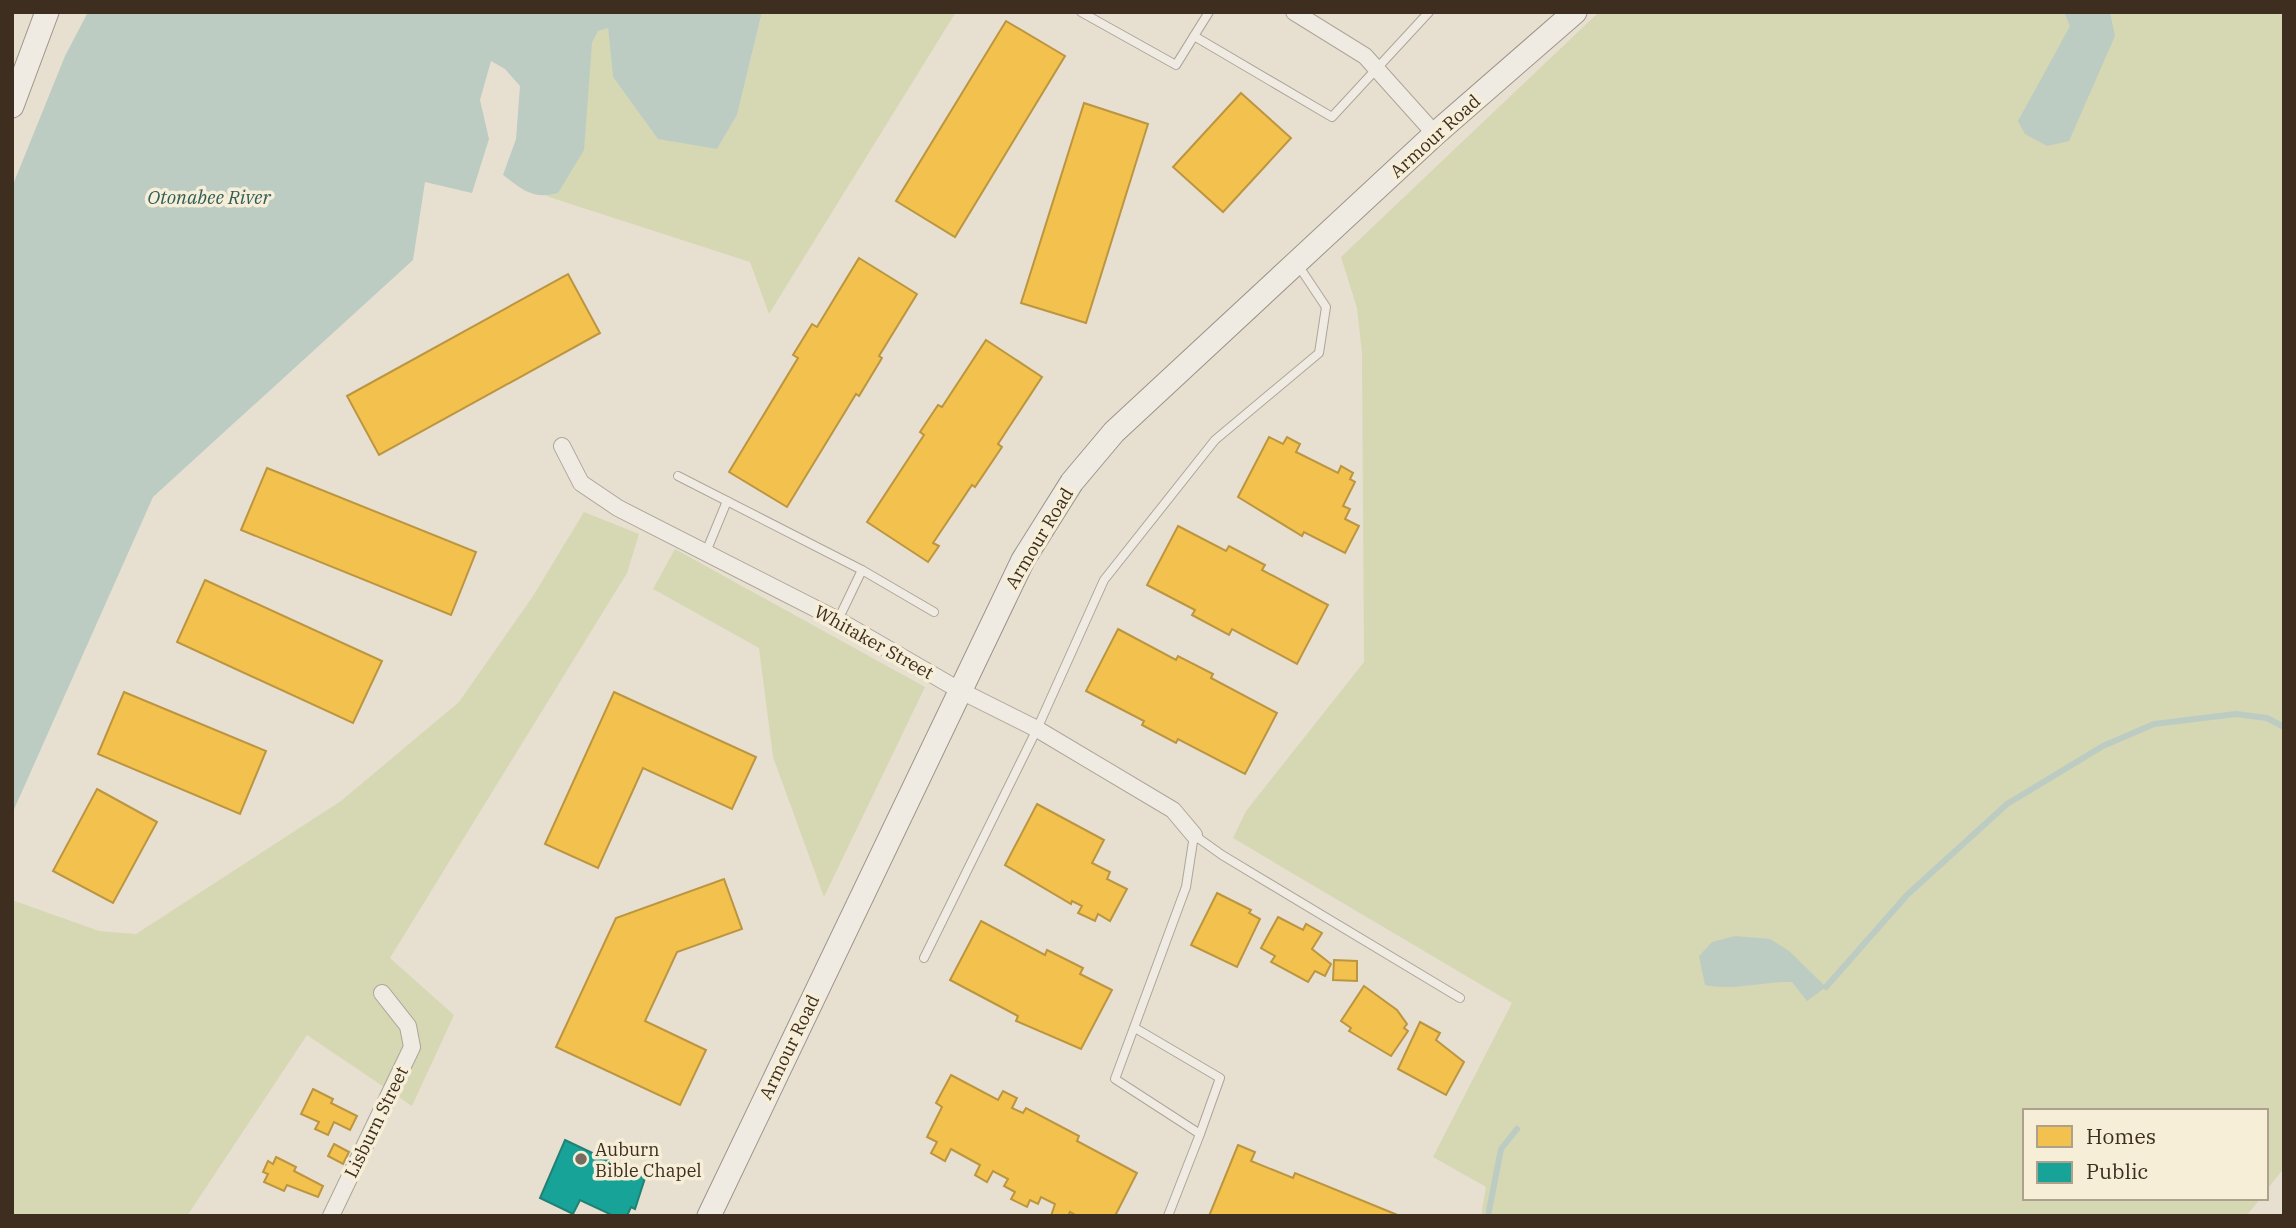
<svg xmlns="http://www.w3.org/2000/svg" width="2296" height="1228" viewBox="0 0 2296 1228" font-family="'IBM Plex Serif',serif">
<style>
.green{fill:#d6d7b3}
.water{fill:#bcccc2}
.homes{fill:#f2c14e;stroke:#bc9540;stroke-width:2}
.public{fill:#17a398;stroke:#228074;stroke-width:2}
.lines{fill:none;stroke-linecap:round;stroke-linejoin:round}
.stream{stroke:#bcccc2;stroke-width:6}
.service-casing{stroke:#ada599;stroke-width:10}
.minor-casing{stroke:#ada599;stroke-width:18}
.secondary-casing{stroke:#9c958a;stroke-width:25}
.service{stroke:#efebe3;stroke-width:8}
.minor{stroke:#efebe3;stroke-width:16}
.secondary{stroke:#efebe3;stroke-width:23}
.poi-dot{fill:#786c5e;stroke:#f7eed8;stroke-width:2.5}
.labels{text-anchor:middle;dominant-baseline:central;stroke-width:7;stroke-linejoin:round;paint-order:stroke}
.street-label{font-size:18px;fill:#3d2e20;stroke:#f7eed8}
.poi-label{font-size:18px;fill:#3d2e20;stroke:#f7eed8;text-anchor:start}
.water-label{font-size:19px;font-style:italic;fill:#2f5d5a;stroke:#f7eed8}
</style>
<rect width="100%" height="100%" fill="#e7e0d1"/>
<g class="green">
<polygon points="762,12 956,12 769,314 750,262 546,196 558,193 592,43 598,31 608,27 613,77 658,138 717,149 737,115"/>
<polygon points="1599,12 2284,12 2284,1168 2266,1191 2266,1111 2025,1111 2025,1198 2261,1198 2246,1216 1481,1216 1486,1187 1433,1157 1512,1003 1233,838 1246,811 1364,662 1362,353 1357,308 1341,257"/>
<polygon points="584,512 639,534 627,573 390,958 454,1015 412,1106 307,1035 187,1216 12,1216 12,900 99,931 136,934 341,801 459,702 533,596"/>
<polygon points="675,549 925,687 824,897 773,757 759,648 653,589"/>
</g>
<g class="water">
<path d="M88,12H762L737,115L717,149L658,139L613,77L608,28L598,31L592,43L584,150L558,193C533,200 523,190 503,175L516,139L520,86L505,69L491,61L480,100L489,139L472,193L425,182L413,260L153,497L12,814V187L65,56Z"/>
<polygon points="2064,12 2110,12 2115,36 2069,141 2047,146 2025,134 2018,121 2070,26"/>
<path d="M1735,936L1770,939L1789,951L1826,987L1807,1001L1792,982C1762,981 1734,991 1705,985L1699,956L1712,942Z"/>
</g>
<g class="homes">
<polygon points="1006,21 1065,56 955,237 896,201"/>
<polygon points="1241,93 1291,138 1223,212 1173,167"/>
<polygon points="1084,103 1148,124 1086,323 1021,303"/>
<polygon points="859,258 917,294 879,356 882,358 859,396 856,394 787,507 729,472 798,358 793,355 812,324 817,327"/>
<polygon points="568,274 600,333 379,455 347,396"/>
<polygon points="986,340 1042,377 998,444 1002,447 975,487 972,485 933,543 939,546 928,562 867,522 924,435 920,432 938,405 942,407"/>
<polygon points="1269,437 1283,444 1287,437 1300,444 1296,452 1338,473 1341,466 1353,473 1350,479 1355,482 1343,506 1350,509 1345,519 1359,526 1345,553 1304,532 1302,536 1238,497"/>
<polygon points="267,468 476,552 451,615 241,530"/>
<polygon points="1178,526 1226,551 1229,546 1265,565 1262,570 1328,605 1297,664 1232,629 1229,635 1192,615 1195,610 1147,585"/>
<polygon points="205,580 382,661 353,723 177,642"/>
<polygon points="1118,629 1176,660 1178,656 1213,674 1211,678 1277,713 1245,774 1178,739 1176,743 1142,725 1144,721 1086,691"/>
<polygon points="124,692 266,751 240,814 98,754"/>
<polygon points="614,692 756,757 732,809 643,768 598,868 545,844"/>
<polygon points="97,789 157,822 113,903 53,871"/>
<polygon points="1037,804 1104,840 1092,863 1110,872 1107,879 1127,889 1110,921 1098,914 1095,921 1078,913 1082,906 1072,901 1071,904 1005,865"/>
<polygon points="724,879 742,929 677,952 645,1021 706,1050 680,1105 556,1047 616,918"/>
<polygon points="1217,893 1251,910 1249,913 1260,919 1237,967 1191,945"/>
<polygon points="1278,917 1303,930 1306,924 1322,933 1312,949 1331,964 1325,976 1315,971 1308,982 1271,962 1275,956 1261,948"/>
<polygon points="981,921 1045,955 1047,950 1083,968 1080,974 1112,990 1081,1049 1016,1021 1018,1016 950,980"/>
<polygon points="1334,960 1357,961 1357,981 1333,980"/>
<polygon points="1364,986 1397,1010 1407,1024 1404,1028 1408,1031 1391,1056 1349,1031 1351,1028 1341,1021"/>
<polygon points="1420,1022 1440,1033 1436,1040 1464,1062 1446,1095 1398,1069"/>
<polygon points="951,1075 998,1100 1003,1091 1017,1098 1012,1108 1023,1113 1026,1108 1079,1136 1077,1141 1137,1173 1115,1216 1077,1216 1070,1212 1068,1216 1051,1216 1055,1204 1041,1197 1038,1204 1030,1200 1027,1207 1011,1199 1015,1192 1004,1186 1008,1179 993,1171 987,1182 975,1175 980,1165 951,1149 945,1161 931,1153 937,1142 927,1137 942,1107 936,1103"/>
<polygon points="313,1089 333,1099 331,1103 357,1116 350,1130 334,1122 328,1135 315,1129 319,1122 301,1114"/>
<polygon points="334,1144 349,1152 343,1164 328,1156"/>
<polygon points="1238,1145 1255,1152 1251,1161 1293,1178 1295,1173 1400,1216 1209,1216"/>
<polygon points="276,1157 296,1167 294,1171 323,1186 318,1197 287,1185 284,1191 264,1182 268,1174 263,1172 268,1161 273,1164"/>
</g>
<polygon class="public" points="565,1140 645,1178 635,1209 631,1207 627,1216 614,1216 580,1200 573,1214 540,1198"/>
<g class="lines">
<g class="stream">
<polyline points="1826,987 1907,895 2007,804 2103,746 2154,724 2236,714 2267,718 2284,727"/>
<polyline points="1488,1216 1501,1149 1517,1129"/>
</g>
<defs>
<g id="service">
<polyline points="1081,12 1176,65 1194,36 1332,117 1429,12"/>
<polyline points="1194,36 1209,12"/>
<polyline points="678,476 862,570 934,612"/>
<polyline points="706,552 727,501"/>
<polyline points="838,620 862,570"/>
<polyline points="924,958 1037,729 1104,580 1215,440 1319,353 1326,307 1298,265"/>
<polyline points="1135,1028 1220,1078 1200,1134"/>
<polyline points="1168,1216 1200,1134 1115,1079 1186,887 1194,835 1222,855 1460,998"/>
</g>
<g id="minor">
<polyline points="1294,12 1365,56 1435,134"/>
<polyline points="562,446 581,483 618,508 838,620 959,690 1037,729 1173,810 1194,835"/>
<polyline points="331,1216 412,1047 408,1026 382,993"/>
</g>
<g id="secondary">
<polyline points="12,106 47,12"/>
<polyline points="709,1216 1023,560 1072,482 1114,432 1435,134 1575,12"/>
</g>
</defs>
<use href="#service" class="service-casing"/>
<use href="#minor" class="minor-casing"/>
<use href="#secondary" class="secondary-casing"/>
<use href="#service" class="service"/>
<use href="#minor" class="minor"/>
<use href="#secondary" class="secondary"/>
</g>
<circle class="poi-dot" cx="581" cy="1159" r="7"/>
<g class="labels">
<g class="street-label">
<text transform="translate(1435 136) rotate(-42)">Armour Road</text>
<text transform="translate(1039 538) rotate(-59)">Armour Road</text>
<text transform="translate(874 642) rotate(29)">Whitaker Street</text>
<text transform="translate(789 1047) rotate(-64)">Armour Road</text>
<text transform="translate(376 1122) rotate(-64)">Lisburn Street</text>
</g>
<g class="poi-label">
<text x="595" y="1149">Auburn<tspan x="595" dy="21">Bible Chapel</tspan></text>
</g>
<g class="water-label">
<text x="209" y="197">Otonabee River</text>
</g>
</g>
<rect width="2296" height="1228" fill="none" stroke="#3d2e20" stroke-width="28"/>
<rect x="2023" y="1109" width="245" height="91" fill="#f7eed8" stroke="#ada18e" stroke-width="2"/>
<rect x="2037" y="1126" width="35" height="21" fill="#f2c14e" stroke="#ada18e" stroke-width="2"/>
<text x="2086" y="1144" font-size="21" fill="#3d2e20">Homes</text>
<rect x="2037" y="1162" width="35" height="21" fill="#17a398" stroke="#ada18e" stroke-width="2"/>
<text x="2086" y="1179" font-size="21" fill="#3d2e20">Public</text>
</svg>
